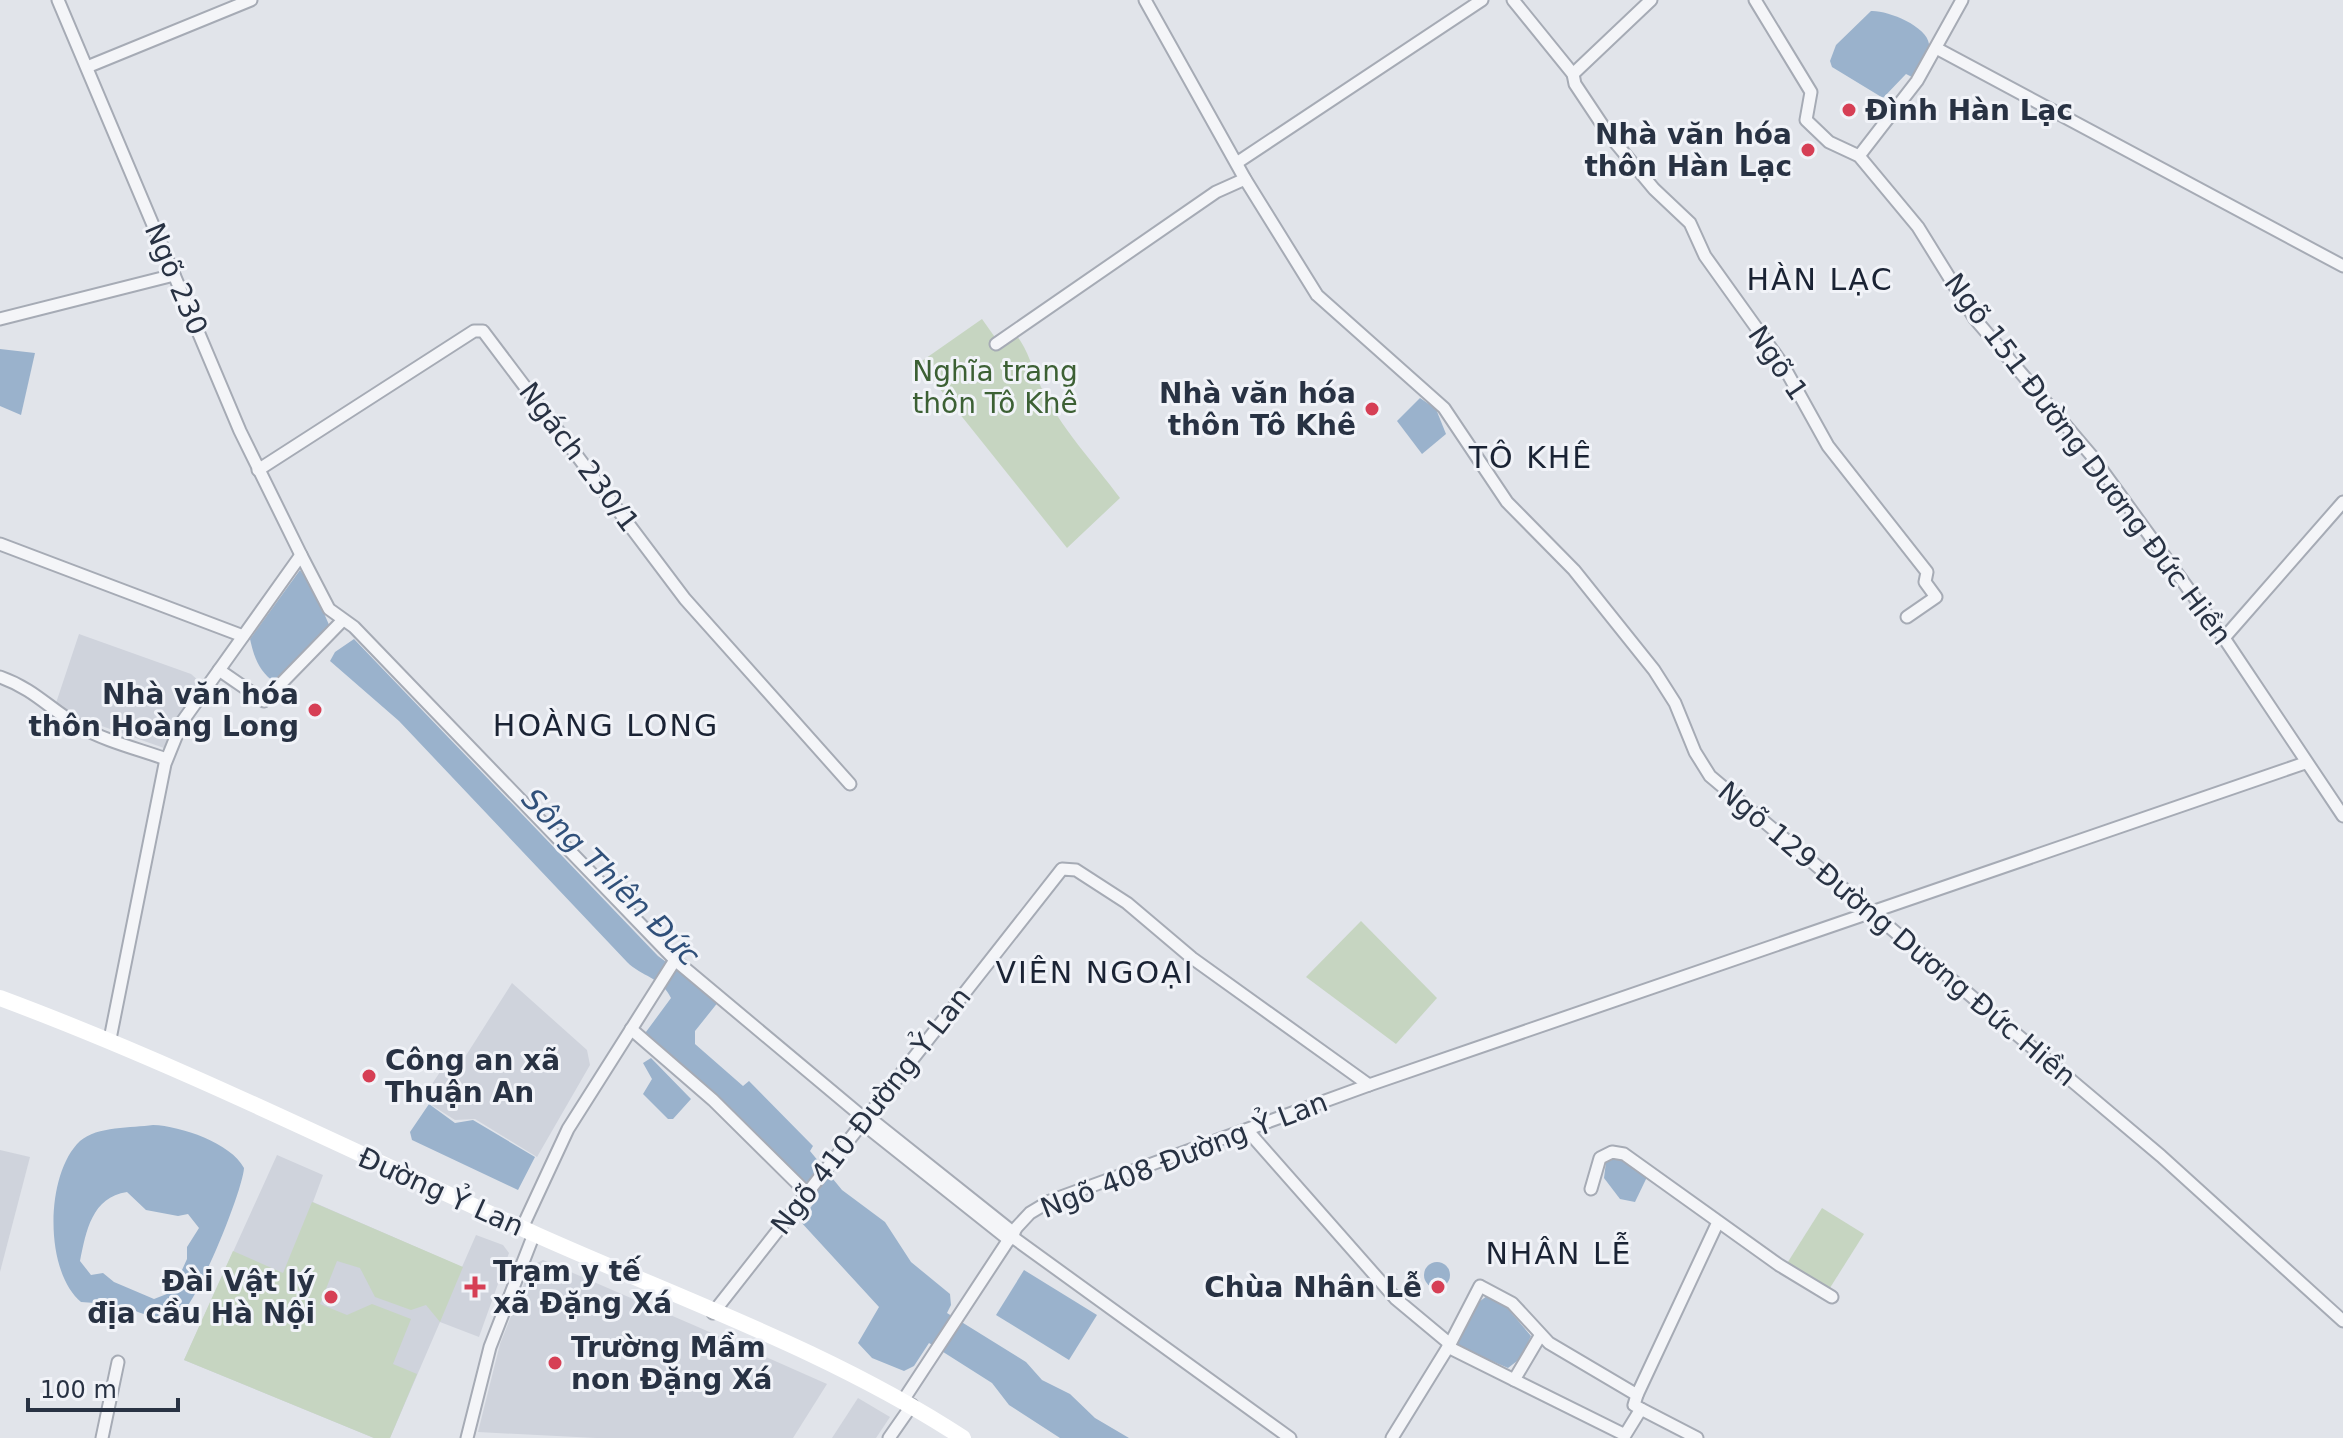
<svg xmlns="http://www.w3.org/2000/svg" width="2343" height="1438" viewBox="0 0 2343 1438" font-family="'DejaVu Sans',sans-serif">
<style>
.built{fill:#cfd3dc}
.green{fill:#c6d5c1}
.water{fill:#9ab2cc;fill-rule:evenodd}
.lines{fill:none;stroke-linecap:round;stroke-linejoin:round}
.street-casing{stroke:#a6abb5;stroke-width:15}
.street{stroke:#f4f5f8;stroke-width:11}
.secondary{stroke:#fff;stroke-width:16}
.poi-dot{fill:#d63f55;stroke:#f1f3f8;stroke-width:3}
.labels{text-anchor:middle;dominant-baseline:central;stroke-width:6;stroke-linejoin:round;paint-order:stroke}
.poi-label{font-size:28px;font-weight:bold;fill:#283243;stroke:#f1f3f8;text-anchor:end}
.street-label{font-size:28px;fill:#283243;stroke:#f1f3f8}
.park-label{font-size:28px;fill:#3c6034;stroke:#f1f3f8}
.neighbourhood-label{font-size:30px;letter-spacing:2px;fill:#1a2334;stroke:#f1f3f8}
.water-label{font-size:30px;font-style:italic;fill:#30507a;stroke:#f1f3f8}
</style>
<rect width="100%" height="100%" fill="#e1e4ea"/>
<g class="built">
<polygon points="79,634 191,674 200,682 164,748 82,719 56,703"/>
<polygon points="512,983 587,1050 590,1065 537,1157 475,1119 455,1120 422,1099 442,1069 453,1076"/>
<polygon points="0,1150 30,1157 0,1272"/>
<polygon points="277,1155 323,1175 313,1202 462,1267 476,1235 503,1245 509,1253 479,1337 440,1322 390,1438 374,1438 184,1360"/>
<polygon points="543,1260 698,1327 827,1384 793,1438 596,1438 478,1432 500,1344 531,1266"/>
<polygon points="858,1398 890,1417 876,1438 832,1438"/>
</g>
<g class="green">
<path d="M982,319L999,343L1014,332C1029,350 1031,367 1041,387C1060,427 1094,463 1120,498L1067,548L919,363Z"/>
<polygon points="1361,921 1437,998 1396,1044 1306,977"/>
<polygon points="312,1202 463,1267 440,1322 426,1305 411,1310 375,1297 360,1268 337,1261 320,1304 347,1315 372,1304 411,1319 393,1364 417,1374 390,1438 374,1438 184,1360 233,1251 283,1273"/>
<polygon points="1822,1208 1864,1234 1828,1291 1786,1265"/>
</g>
<g class="water">
<path d="M1871,11C1887,10 1927,26 1929,44C1931,55 1919,69 1914,78L1906,74L1883,98L1832,67L1830,61L1836,45Z"/>
<polygon points="0,349 35,353 21,415 0,406"/>
<polygon points="1420,398 1436,409 1446,434 1422,454 1397,421"/>
<path d="M300,570L313,588L330,627L276,683C259,672 254,657 250,639Z"/>
<path d="M354,639L658,956L719,1001L695,1031V1044L743,1086L749,1081L813,1146L810,1151L842,1190L885,1222L911,1262L950,1294L951,1305L947,1313L1026,1362L1042,1380L1070,1394L1095,1418L1129,1438H1060L1009,1405L992,1383L929,1343L914,1366L904,1371L872,1358L858,1343L879,1307L800,1221L818,1198L727,1107L643,1036L671,998C661,977 642,977 627,962L399,721L330,661L335,652Z"/>
<polygon points="651,1058 691,1099 673,1119 668,1119 643,1094 652,1079 643,1063"/>
<polygon points="429,1104 455,1123 473,1120 535,1157 518,1190 412,1140 410,1132"/>
<path d="M153,1125C181,1126 231,1143 244,1168C243,1190 195,1310 177,1317C158,1323 141,1312 124,1307C110,1304 95,1303 81,1302C44,1271 45,1174 80,1141C97,1126 132,1128 153,1125ZM127,1192L146,1210L178,1216L188,1214L199,1228L187,1247V1259L172,1292L154,1299L114,1282L103,1273L91,1275L80,1261C86,1231 92,1197 127,1192Z"/>
<polygon points="1620,1157 1647,1177 1635,1202 1620,1199 1604,1178 1606,1162"/>
<circle cx="1437" cy="1275" r="13"/>
<polygon points="1024,1270 1097,1315 1069,1360 996,1315"/>
<polygon points="1487,1296 1504,1304 1531,1336 1521,1358 1508,1368 1459,1347 1456,1339 1476,1304"/>
</g>
<g class="lines">
<defs>
<g id="street">
<polyline points="58,0 240,431 301,555"/>
<polyline points="1145,0 1245,179 1317,295 1444,408 1507,502 1574,570 1654,670 1675,703 1695,752 1710,776 2161,1156 2343,1321"/>
<polyline points="1513,0 1573,74"/>
<polyline points="1651,0 1573,74 1575,84 1609,135 1654,189 1690,223 1705,256 1783,365 1828,446 1927,572 1925,582 1936,597 1907,617"/>
<polyline points="1755,0 1811,92 1806,120 1829,142 1859,156 1918,227 1975,319 2091,455 2224,638 2343,816"/>
<polyline points="1936,48 2343,266"/>
<polyline points="87,67 251,0"/>
<polyline points="1859,156 1917,81 1962,0"/>
<polyline points="1238,162 1482,0"/>
<polyline points="0,319 174,275"/>
<polyline points="996,344 1216,192 1245,179"/>
<polyline points="258,470 474,331 483,331 685,599 850,784"/>
<polyline points="0,544 243,636"/>
<polyline points="2224,638 2343,502"/>
<polyline points="219,670 264,701 343,620"/>
<path d="M0,677C36,690 48,708 79,726C105,741 138,749 166,759"/>
<polyline points="631,1029 713,1100 808,1194"/>
<polyline points="110,1039 165,764 182,722 301,555 329,609 354,627 675,960 865,1119"/>
<polyline points="866,1115 1014,1233"/>
<polyline points="863,1124 1009,1240"/>
<polyline points="1247,1130 1396,1299 1450,1344"/>
<polyline points="1591,1189 1600,1158 1612,1152 1624,1154 1779,1265 1832,1297"/>
<polyline points="522,1228 568,1129 675,960"/>
<polyline points="1011,1236 1290,1438"/>
<polyline points="713,1313 1062,869 1076,870 1127,903 1192,958 1369,1085"/>
<polyline points="1448,1347 1625,1435 1641,1409 1634,1405 1637,1395"/>
<polyline points="1514,1380 1540,1336"/>
<polyline points="904,1399 1017,1227 1030,1213 1050,1201 1369,1085 2305,763"/>
<polyline points="1641,1409 1697,1438"/>
<polyline points="102,1438 118,1362"/>
<polyline points="467,1438 490,1347 534,1234"/>
<polyline points="889,1438 912,1405"/>
<polyline points="1392,1438 1450,1344 1480,1286 1512,1303 1549,1343 1637,1395 1718,1222"/>
</g>
</defs>
<use href="#street" class="street-casing"/>
<use href="#street" class="street"/>
<path class="secondary" d="M0,998C183,1066 359,1155 537,1235C680,1299 832,1352 963,1438"/>
</g>
<g class="poi-dot">
<circle cx="1849" cy="110" r="8"/>
<circle cx="1808" cy="150" r="8"/>
<circle cx="1372" cy="409" r="8"/>
<circle cx="315" cy="710" r="8"/>
<circle cx="369" cy="1076" r="8"/>
<path d="M471 1275h8v8h8v8h-8v8h-8v-8h-8v-8h8z"/>
<circle cx="1438" cy="1287" r="8"/>
<circle cx="331" cy="1297" r="8"/>
<circle cx="555" cy="1363" r="8"/>
</g>
<g class="labels">
<g class="poi-label">
<text x="1865" y="110" text-anchor="start">Đình Hàn Lạc</text>
<text x="1792" y="134">Nhà văn hóa<tspan x="1792" dy="32">thôn Hàn Lạc</tspan></text>
<text x="1356" y="393">Nhà văn hóa<tspan x="1356" dy="32">thôn Tô Khê</tspan></text>
<text x="299" y="694">Nhà văn hóa<tspan x="299" dy="32">thôn Hoàng Long</tspan></text>
<text x="385" y="1060" text-anchor="start">Công an xã<tspan x="385" dy="32">Thuận An</tspan></text>
<text x="493" y="1271" text-anchor="start">Trạm y tế<tspan x="493" dy="32">xã Đặng Xá</tspan></text>
<text x="315" y="1281">Đài Vật lý<tspan x="315" dy="32">địa cầu Hà Nội</tspan></text>
<text x="1422" y="1287">Chùa Nhân Lễ</text>
<text x="571" y="1347" text-anchor="start">Trường Mầm<tspan x="571" dy="32">non Đặng Xá</tspan></text>
</g>
<g class="street-label">
<text transform="translate(176 279) rotate(67)">Ngõ 230</text>
<text transform="translate(1778 363) rotate(56)">Ngõ 1</text>
<text transform="translate(579 457) rotate(53)">Ngách 230/1</text>
<text transform="translate(2088 459) rotate(53)">Ngõ 151 Đường Dương Đức Hiền</text>
<text transform="translate(1897 934) rotate(40)">Ngõ 129 Đường Dương Đức Hiền</text>
<text transform="translate(871 1111) rotate(-52)">Ngõ 410 Đường Ỷ Lan</text>
<text transform="translate(1184 1155) rotate(-21)">Ngõ 408 Đường Ỷ Lan</text>
<text transform="translate(441 1192) rotate(24)">Đường Ỷ Lan</text>
</g>
<g class="park-label">
<text x="995" y="371">Nghĩa trang<tspan x="995" dy="32">thôn Tô Khê</tspan></text>
</g>
<g class="neighbourhood-label">
<text x="1820" y="279">HÀN LẠC</text>
<text x="1531" y="457">TÔ KHÊ</text>
<text x="606" y="725">HOÀNG LONG</text>
<text x="1095" y="972">VIÊN NGOẠI</text>
<text x="1559" y="1253">NHÂN LỄ</text>
</g>
<g class="water-label">
<text transform="translate(611 877) rotate(45)">Sông Thiên Đức</text>
</g>
</g>
<path d="M28 1398v12h150v-12" fill="none" stroke="#283243" stroke-width="4"/>
<text x="40" y="1398" font-size="24" fill="#283243" stroke="#f1f3f8" stroke-width="6" paint-order="stroke">100 m</text>
</svg>
